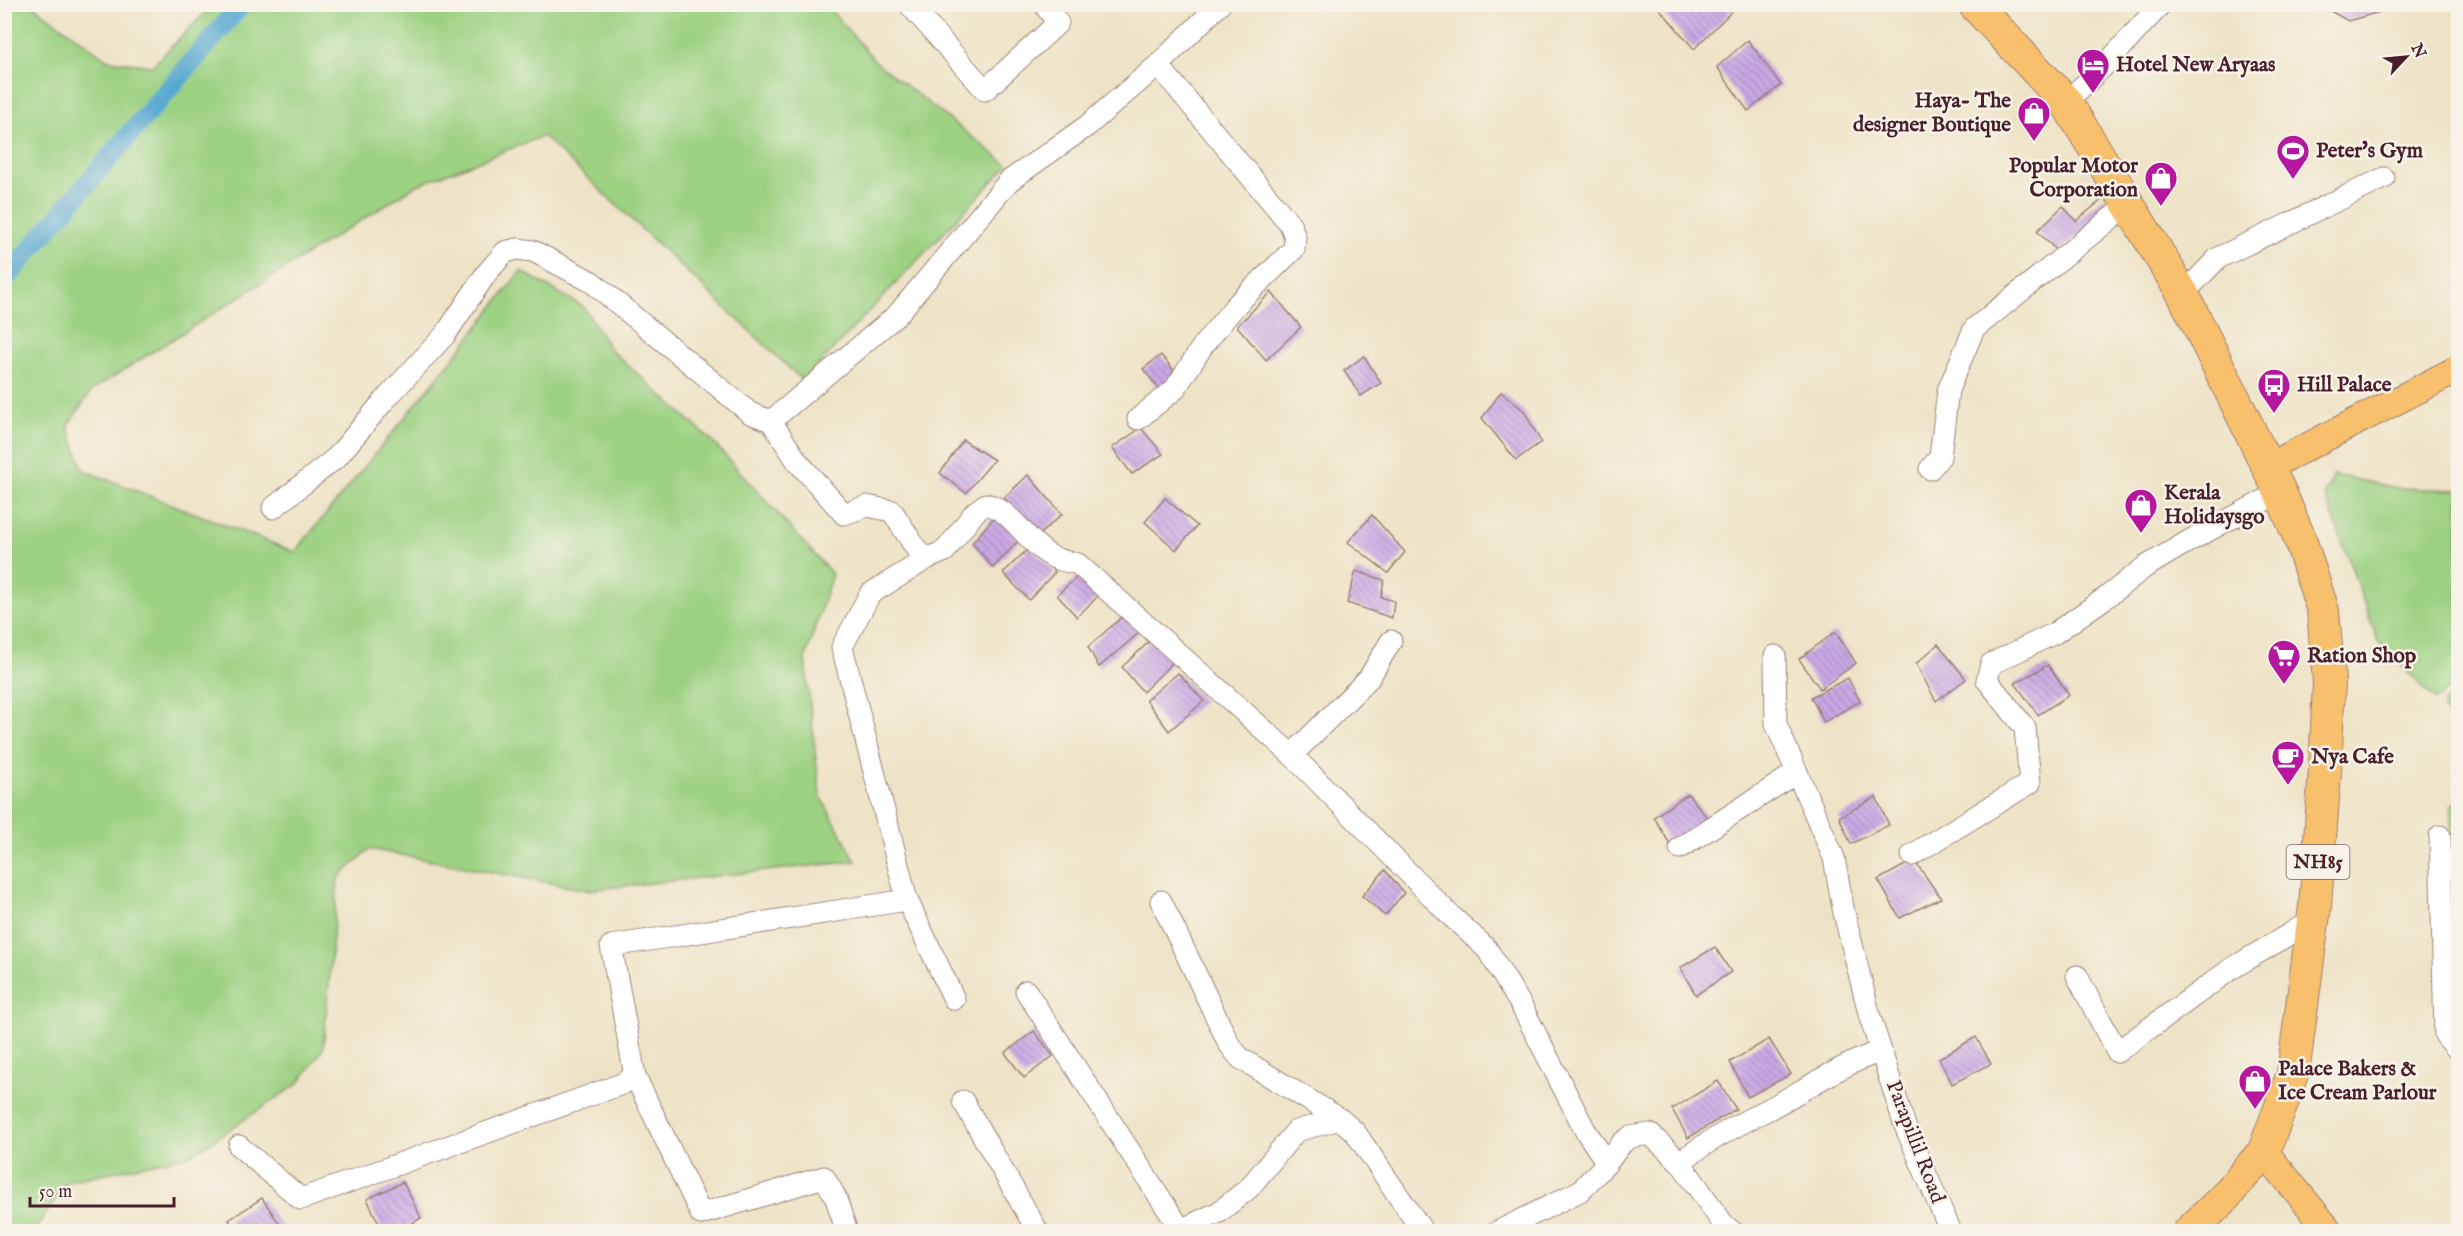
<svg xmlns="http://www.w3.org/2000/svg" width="2463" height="1236" viewBox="0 0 2463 1236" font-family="'IM FELL English',serif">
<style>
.green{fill:#9cd182;stroke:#737856;stroke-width:1.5}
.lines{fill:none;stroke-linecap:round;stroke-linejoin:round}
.canal{stroke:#57a8d2;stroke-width:20}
.building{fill:url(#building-back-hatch)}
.minor-casing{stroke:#9c8178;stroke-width:23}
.major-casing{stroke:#9c8178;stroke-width:29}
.highway-casing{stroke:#9c8178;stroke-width:34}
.minor{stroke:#fff;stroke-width:21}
.major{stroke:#f8bf6c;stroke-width:27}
.highway{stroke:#f8bf6c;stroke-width:32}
.labels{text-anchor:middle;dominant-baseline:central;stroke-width:5;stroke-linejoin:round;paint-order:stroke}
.shield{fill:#f7f3e8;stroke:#7e5f64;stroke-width:1.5}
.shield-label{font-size:20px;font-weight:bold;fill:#4a1f2b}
.poi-label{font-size:21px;font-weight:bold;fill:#4a1f2b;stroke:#f7f3e8;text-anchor:start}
.street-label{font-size:21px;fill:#4a1f2b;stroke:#f7f3e8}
</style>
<defs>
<pattern id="building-back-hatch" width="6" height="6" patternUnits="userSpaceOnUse" patternTransform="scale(1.5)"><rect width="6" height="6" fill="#cba9e6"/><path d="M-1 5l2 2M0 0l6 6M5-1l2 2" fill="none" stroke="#a789bb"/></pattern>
</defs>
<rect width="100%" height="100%" fill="#f7f3e8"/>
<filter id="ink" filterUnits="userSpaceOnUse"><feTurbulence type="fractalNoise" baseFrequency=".0167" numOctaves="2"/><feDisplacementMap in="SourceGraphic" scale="12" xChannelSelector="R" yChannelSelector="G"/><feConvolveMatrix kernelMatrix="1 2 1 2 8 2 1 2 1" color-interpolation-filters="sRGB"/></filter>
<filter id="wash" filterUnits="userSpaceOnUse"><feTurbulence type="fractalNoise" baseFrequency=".008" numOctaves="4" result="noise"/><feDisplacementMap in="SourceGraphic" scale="24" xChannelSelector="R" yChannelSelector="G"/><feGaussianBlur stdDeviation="1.35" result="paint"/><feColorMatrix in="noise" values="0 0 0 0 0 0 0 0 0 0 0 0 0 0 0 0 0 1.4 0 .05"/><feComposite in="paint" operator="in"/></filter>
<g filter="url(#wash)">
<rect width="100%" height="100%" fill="#eee3c6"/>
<g class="green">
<polygon points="5,5 32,5 108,60 152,66 213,5 826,5 877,63 1008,165 803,381 543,136 417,185 92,390 68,425 83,470 295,552 456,355 521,271 584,307 610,349 711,440 832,574 805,659 820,795 856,861 587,890 369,849 338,879 323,1049 299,1083 191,1155 68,1181 34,1231 5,1232"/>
<polygon points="2333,475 2398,488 2458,490 2458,682 2435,700 2378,641 2325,494"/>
<polygon points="2458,690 2458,724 2444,711 2444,702"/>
<polygon points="2458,800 2458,918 2451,805"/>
</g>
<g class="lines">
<polyline class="canal" points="4,280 242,4"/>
</g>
<g id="blocks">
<g class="building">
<polygon points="1663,4 1726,4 1731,12 1694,49 1659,8"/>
<polygon points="2318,4 2404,4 2404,5 2348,21"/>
<polygon points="1748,40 1781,85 1748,111 1717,67"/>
<polygon points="2105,197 2112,208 2058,252 2037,231 2063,206 2076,221"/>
<polygon points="1271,292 1301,327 1266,360 1237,326"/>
<polygon points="1161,355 1176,373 1159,389 1143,369"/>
<polygon points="1364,356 1381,383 1361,396 1344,371"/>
<polygon points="1501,392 1524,411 1541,442 1516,460 1482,418"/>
<polygon points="1141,428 1163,454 1132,474 1112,448"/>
<polygon points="963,440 994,460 966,493 940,473"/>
<polygon points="1028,475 1062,514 1040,534 1004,498"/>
<polygon points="1165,498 1197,526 1176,550 1145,522"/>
<polygon points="996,515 1019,540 993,568 972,543"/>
<polygon points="1372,515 1405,552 1388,573 1348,542"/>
<polygon points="1031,546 1055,572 1029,600 1003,573"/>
<polygon points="1356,571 1384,580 1381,597 1394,601 1392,618 1347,603"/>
<polygon points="1078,576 1099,595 1077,617 1057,595"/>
<polygon points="1123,616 1139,633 1099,667 1088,647"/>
<polygon points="1835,632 1856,663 1820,689 1799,659"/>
<polygon points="1153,638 1175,660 1143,692 1122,667"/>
<polygon points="1938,644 1966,679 1936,701 1916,664"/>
<polygon points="2048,665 2069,695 2038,715 2015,683"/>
<polygon points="1178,673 1204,701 1169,731 1146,700"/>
<polygon points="1848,678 1860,701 1824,722 1811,697"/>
<polygon points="1688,794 1711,822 1671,846 1654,817"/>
<polygon points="1876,797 1889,825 1851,844 1839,817"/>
<polygon points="1914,860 1941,898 1900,918 1878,880"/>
<polygon points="1385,870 1404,893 1385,916 1362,896"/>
<polygon points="1715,947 1731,972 1696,995 1680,968"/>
<polygon points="1034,1031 1053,1056 1024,1078 1005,1053"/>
<polygon points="1976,1037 1991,1064 1952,1084 1939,1058"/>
<polygon points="1769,1039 1791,1074 1748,1097 1730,1062"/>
<polygon points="1718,1081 1736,1109 1688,1138 1672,1109"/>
<polygon points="403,1182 421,1218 397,1232 383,1232 367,1199"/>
<polygon points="262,1198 285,1232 235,1232 229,1220"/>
</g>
</g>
</g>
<g filter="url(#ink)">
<use href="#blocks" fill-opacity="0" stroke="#9c8178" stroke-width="1.5"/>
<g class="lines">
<defs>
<g id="minor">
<polyline points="909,4 985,90 1058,23 1044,4"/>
<polyline points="2066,102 2110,60 2161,4"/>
<polyline points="2183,294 2218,258 2384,178"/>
<polyline points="1138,419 1175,389 1204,344 1237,304 1294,249 1295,237 1290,224 1158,65"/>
<polyline points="771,421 897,315 1009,181 1087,126 1158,65 1220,4"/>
<polyline points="1930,469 1940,457 1948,390 1974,329 2130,203"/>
<polyline points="273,508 337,457 383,402 445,335 486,274 505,252 517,249 533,251 592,282 750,413 771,421 797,461 844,514 867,506 892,511 919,553 928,558"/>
<polyline points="1775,656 1776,724 1834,858 1844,913 1870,1017 1905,1126 1951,1232"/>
<polyline points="1292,755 1369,678 1391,641"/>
<polyline points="2440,836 2445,1035 2458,1050"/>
<polyline points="1680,848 1797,772"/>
<polyline points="1912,855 2030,783 2025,728 1987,680 1991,664 2055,633 2108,596 2145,567 2189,541 2280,492"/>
<polyline points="1161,901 1229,1044 1240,1058 1340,1119 1355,1132 1423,1232"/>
<polyline points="2077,976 2117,1052 2231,969 2313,920"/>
<polyline points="1026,991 1181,1230 1177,1232"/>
<path d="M954,999L907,900L842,647L870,594L928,558L945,551L975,512L986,504C1011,509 1027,543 1051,556C1059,561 1070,562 1078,564L1292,755L1449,914L1487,949L1521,1005L1585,1130L1607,1163"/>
<polyline points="635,1076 701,1214 824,1177 835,1196 847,1232"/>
<polyline points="963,1101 1038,1232"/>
<polyline points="239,1146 301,1199 622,1084 635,1076 611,946 907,900"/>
<path d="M1680,1162C1707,1141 1737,1125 1767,1110C1805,1090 1840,1065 1881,1051"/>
<polyline points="1181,1230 1219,1212 1249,1188 1296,1131 1340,1119"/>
<polyline points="1497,1232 1580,1191 1607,1163 1622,1143 1630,1137 1650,1134 1680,1162 1724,1225 1733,1232"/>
</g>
<g id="major">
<polyline points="2268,467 2458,369"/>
<polyline points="2264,1151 2330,1232"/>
</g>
<polyline id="highway" points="1974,4 2066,102 2183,294 2280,492 2300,539 2323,611 2329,682 2325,771 2315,906 2293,1074 2264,1151 2224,1198 2189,1232"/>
</defs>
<use href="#minor" class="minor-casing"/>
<use href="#major" class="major-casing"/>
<use href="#highway" class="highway-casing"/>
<use href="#minor" class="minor"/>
<use href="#major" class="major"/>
<use href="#highway" class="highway"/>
</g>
</g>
<defs>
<symbol id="hotel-pin" viewBox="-11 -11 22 30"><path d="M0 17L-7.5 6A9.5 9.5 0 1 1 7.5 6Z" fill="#b5179e" stroke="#f7f3e8"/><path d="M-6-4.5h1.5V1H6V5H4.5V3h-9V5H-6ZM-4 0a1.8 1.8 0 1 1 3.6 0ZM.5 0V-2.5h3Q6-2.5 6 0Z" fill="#fff"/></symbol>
<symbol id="shop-pin" viewBox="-11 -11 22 30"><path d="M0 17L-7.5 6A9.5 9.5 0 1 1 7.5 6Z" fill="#b5179e" stroke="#f7f3e8"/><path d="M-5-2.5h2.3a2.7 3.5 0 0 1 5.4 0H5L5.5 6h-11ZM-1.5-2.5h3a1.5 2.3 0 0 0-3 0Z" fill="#fff"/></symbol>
<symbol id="stadium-pin" viewBox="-11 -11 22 30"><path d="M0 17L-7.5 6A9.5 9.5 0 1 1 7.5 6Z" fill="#b5179e" stroke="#f7f3e8"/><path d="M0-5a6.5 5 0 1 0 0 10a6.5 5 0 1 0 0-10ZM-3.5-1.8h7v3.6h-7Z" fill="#fff"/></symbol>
<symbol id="bus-pin" viewBox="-11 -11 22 30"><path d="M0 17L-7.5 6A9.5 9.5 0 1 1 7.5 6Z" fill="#b5179e" stroke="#f7f3e8"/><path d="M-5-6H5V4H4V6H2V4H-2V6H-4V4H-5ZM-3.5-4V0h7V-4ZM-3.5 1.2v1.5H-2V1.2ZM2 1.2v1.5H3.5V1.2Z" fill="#fff"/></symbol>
<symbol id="supermarket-pin" viewBox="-11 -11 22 30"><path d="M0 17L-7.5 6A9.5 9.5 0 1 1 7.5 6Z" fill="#b5179e" stroke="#f7f3e8"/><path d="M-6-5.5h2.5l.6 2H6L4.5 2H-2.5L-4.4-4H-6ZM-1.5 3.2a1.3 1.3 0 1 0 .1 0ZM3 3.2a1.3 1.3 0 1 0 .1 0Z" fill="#fff"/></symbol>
<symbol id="cafe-pin" viewBox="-11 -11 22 30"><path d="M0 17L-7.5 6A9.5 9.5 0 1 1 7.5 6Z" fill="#b5179e" stroke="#f7f3e8"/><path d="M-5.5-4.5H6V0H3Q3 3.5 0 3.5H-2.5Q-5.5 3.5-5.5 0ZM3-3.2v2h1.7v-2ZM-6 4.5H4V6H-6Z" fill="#fff"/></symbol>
</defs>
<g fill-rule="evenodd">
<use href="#hotel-pin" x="2074" y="46" width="38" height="52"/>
<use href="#shop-pin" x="2015" y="94" width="38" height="52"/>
<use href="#stadium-pin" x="2274" y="132" width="38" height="52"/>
<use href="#shop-pin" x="2142" y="159" width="38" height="52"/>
<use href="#bus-pin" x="2255" y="366" width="38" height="52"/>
<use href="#shop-pin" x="2122" y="486" width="38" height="52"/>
<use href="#supermarket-pin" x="2265" y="637" width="38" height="52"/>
<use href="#cafe-pin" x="2269" y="738" width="38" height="52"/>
<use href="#shop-pin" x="2236" y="1062" width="38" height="52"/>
</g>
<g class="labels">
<rect class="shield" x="2286.5" y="845" width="63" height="34" rx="4.5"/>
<g class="shield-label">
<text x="2318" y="862">NH85</text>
</g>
<g class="poi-label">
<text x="2116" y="65">Hotel New Aryaas</text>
<text x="2011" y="101" text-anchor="end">Haya- The<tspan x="2011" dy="24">designer Boutique</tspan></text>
<text x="2316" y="151">Peter's Gym</text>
<text x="2138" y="166" text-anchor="end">Popular Motor<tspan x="2138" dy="24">Corporation</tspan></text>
<text x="2297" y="385">Hill Palace</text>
<text x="2164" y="493">Kerala<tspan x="2164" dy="24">Holidaysgo</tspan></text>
<text x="2307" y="656">Ration Shop</text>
<text x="2311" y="757">Nya Cafe</text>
<text x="2278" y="1069">Palace Bakers &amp;<tspan x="2278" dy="24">Ice Cream Parlour</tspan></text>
</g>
<g class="street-label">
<text transform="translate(1915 1142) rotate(69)">Parapillil Road</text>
</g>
</g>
<rect width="2463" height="1236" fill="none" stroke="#f7f3e8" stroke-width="24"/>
<g transform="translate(2406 57) rotate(64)" stroke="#f7f3e8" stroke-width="4.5" paint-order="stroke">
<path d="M0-4.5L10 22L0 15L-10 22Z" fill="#4a1f2b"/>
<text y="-9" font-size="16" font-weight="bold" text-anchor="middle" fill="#4a1f2b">N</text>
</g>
<path d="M30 1197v9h144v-9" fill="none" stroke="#4a1f2b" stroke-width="3"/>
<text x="39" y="1197" font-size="18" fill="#4a1f2b" stroke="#f7f3e8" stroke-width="4.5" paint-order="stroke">50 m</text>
</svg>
